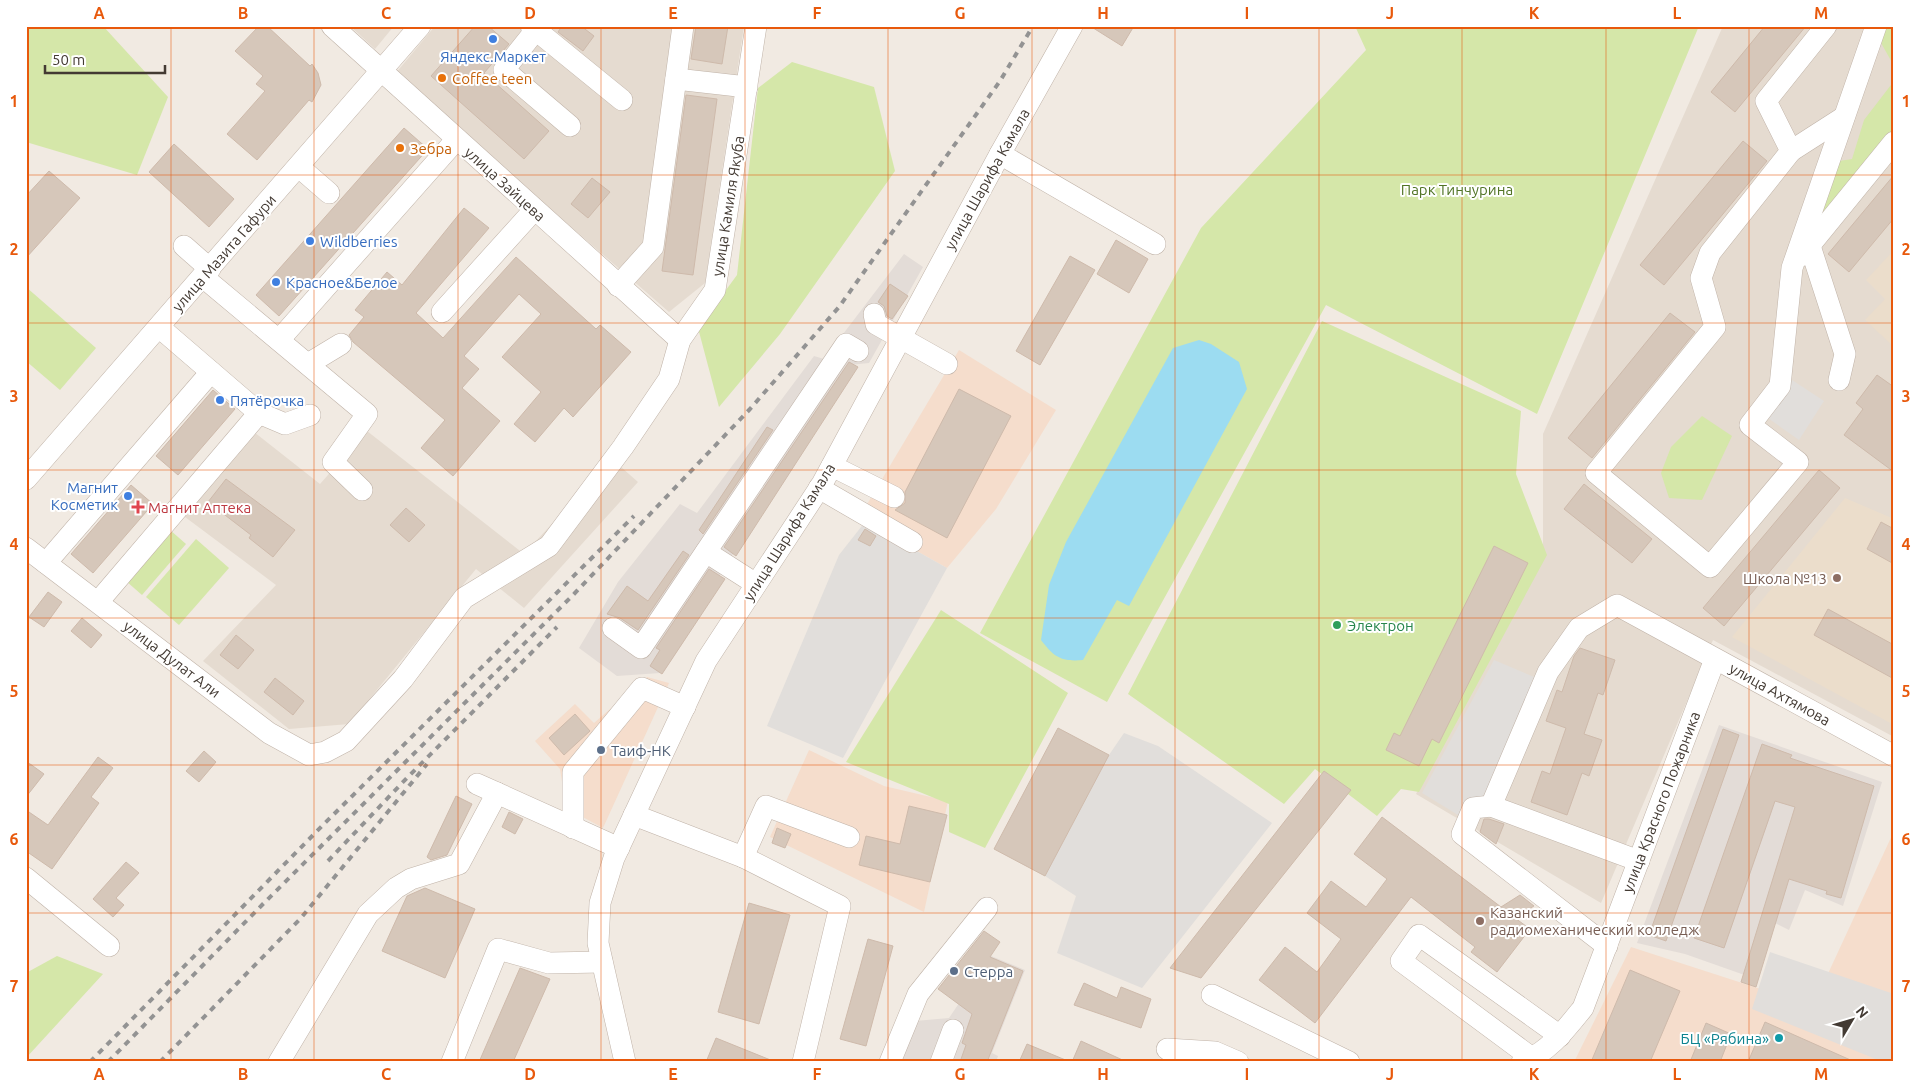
<svg xmlns="http://www.w3.org/2000/svg" width="1920" height="1088" viewBox="0 0 1920 1088" font-family="Ubuntu,sans-serif">
<style>
.residential{fill:#e5dbd0}
.commercial{fill:#f5ddcc}
.industrial{fill:#e3dcd7}
.education{fill:#ebddcb}
.green{fill:#d5e7a9}
.parking{fill:#e1dedb}
.water{fill:#9cdcf1}
.building{fill:#d6c7ba;stroke:#cebaab}
.lines{fill:none;stroke-linecap:round;stroke-linejoin:round}
.minor-casing{stroke:#c0b3a8;stroke-width:22}
.minor{stroke:#fff;stroke-width:21}
.rail{stroke:#939393;stroke-width:4;stroke-dasharray:6 6;stroke-linecap:butt}
.grid{fill:none;stroke:#e8590c;stroke-width:1;stroke-opacity:0.55}
.shop-dot{fill:#3f7fe0;stroke:#fff;stroke-width:2}
.food-dot{fill:#e8710a;stroke:#fff;stroke-width:2}
.health-dot{fill:#e0444e;stroke:#fff;stroke-width:2}
.education-dot{fill:#8d6e63;stroke:#fff;stroke-width:2}
.leisure-dot{fill:#2e9e5b;stroke:#fff;stroke-width:2}
.service-dot{fill:#5c6f8a;stroke:#fff;stroke-width:2}
.culture-dot{fill:#0f9aa8;stroke:#fff;stroke-width:2}
.labels{text-anchor:middle;dominant-baseline:central;stroke-width:4;stroke-linejoin:round;paint-order:stroke}
.shop-label{font-size:15px;fill:#366cbe;stroke:#fff;text-anchor:start}
.food-label{font-size:15px;fill:#c56008;stroke:#fff;text-anchor:start}
.street-label{font-size:15px;fill:#433a33;stroke:#fff}
.park-label{font-size:15px;fill:#517426;stroke:#fff}
.health-label{font-size:15px;fill:#be3a42;stroke:#fff;text-anchor:start}
.education-label{font-size:15px;fill:#785e54;stroke:#fff;text-anchor:end}
.leisure-label{font-size:15px;fill:#27864d;stroke:#fff;text-anchor:start}
.service-label{font-size:15px;fill:#4e5e75;stroke:#fff;text-anchor:start}
.culture-label{font-size:15px;fill:#0d838f;stroke:#fff;text-anchor:end}
.neatline{fill:none;stroke:#e8590c;stroke-width:2}
.grid-label{font-size:16px;text-anchor:middle;font-weight:bold;fill:#e8590c}
</style>
<rect width="100%" height="100%" fill="#f1eae2"/>
<g class="residential">
<polygon points="350,26 394,26 375,49"/>
<polygon points="435,26 744,26 705,283 669,312 395,74"/>
<polygon points="1723,26 1894,26 1894,737 1713,640 1601,903 1416,794 1543,551 1543,434"/>
<polygon points="249,428 320,484 367,431 524,554 612,459 638,482 524,608 476,569 349,724 289,729 203,661 276,585 177,511"/>
</g>
<g class="commercial">
<polygon points="959,350 1056,410 996,509 947,568 865,522 860,516"/>
<polygon points="647,677 669,683 603,828 566,808 560,769 535,741 575,704 594,723"/>
<polygon points="809,750 884,786 948,801 924,912 770,837"/>
<polygon points="1894,831 1894,1062 1574,1062 1631,947 1813,1006"/>
</g>
<g class="industrial">
<polygon points="904,254 923,267 869,363 849,365 660,673 617,676 579,648 618,582 680,504 697,513 814,356 824,359"/>
<polygon points="1719,725 1882,782 1843,906 1805,890 1789,930 1773,922 1753,978 1685,954 1637,943"/>
<polygon points="991,956 1025,970 992,1053 998,1056 996,1062 897,1062 915,1021 949,1018"/>
</g>
<g class="education">
<polygon points="1894,250 1894,347 1865,320 1885,299 1866,280"/>
<polygon points="1845,498 1894,519 1894,725 1732,637"/>
</g>
<g class="green">
<polygon points="26,26 103,26 168,97 137,175 26,142"/>
<polygon points="1355,26 1699,26 1537,414 1326,305 1107,702 980,633 1201,228 1366,50"/>
<polygon points="1879,26 1894,26 1894,66 1876,34"/>
<polygon points="792,62 874,87 895,171 780,334 719,407 698,328 737,275 758,88"/>
<polygon points="1894,81 1894,137 1813,237 1839,161 1852,159 1864,120"/>
<polygon points="26,287 96,348 60,390 26,361"/>
<polygon points="1322,321 1521,411 1516,474 1547,555 1419,792 1401,789 1377,816 1315,769 1284,804 1128,694"/>
<polygon points="1702,416 1732,436 1702,500 1669,498 1661,473 1671,447"/>
<polygon points="170,530 186,544 142,595 126,581"/>
<polygon points="196,539 229,568 179,625 146,597"/>
<polygon points="941,610 1068,693 985,848 949,832 949,804 846,762"/>
<polygon points="57,956 103,974 26,1058 26,973"/>
</g>
<g class="parking">
<polygon points="1792,380 1824,401 1799,440 1765,416"/>
<polygon points="865,522 947,568 843,758 767,726 839,555"/>
<polygon points="1494,660 1539,679 1489,803 1463,818 1422,793"/>
<polygon points="1124,733 1158,746 1272,823 1142,988 1057,953 1076,896 1045,876 1109,755"/>
<polygon points="1770,952 1894,994 1894,1062 1883,1062 1752,1009"/>
</g>
<path class="water" d="M1199,340L1211,344L1239,362L1247,389L1129,606L1117,600L1083,660C1061,662 1054,657 1041,640L1049,585L1066,542L1173,348Z"/>
<g class="building">
<polygon points="259,26 267,26 310,66 312,64 318,73 321,85 312,102 309,100 257,160 227,134 265,91 256,84 263,76 235,51"/>
<polygon points="475,26 488,26 509,44 484,73 549,131 524,159 431,76"/>
<polygon points="562,26 581,26 594,36 583,51 558,32"/>
<polygon points="696,26 728,26 722,64 691,59"/>
<polygon points="1090,26 1134,26 1122,46"/>
<polygon points="1765,26 1806,26 1735,112 1711,92"/>
<polygon points="686,95 717,99 693,275 662,271"/>
<polygon points="404,128 428,149 279,316 256,295"/>
<polygon points="1743,141 1767,161 1664,285 1640,265"/>
<polygon points="174,144 234,199 209,227 149,172"/>
<polygon points="49,171 80,198 26,258 26,196"/>
<polygon points="1894,175 1894,218 1849,272 1828,254"/>
<polygon points="592,178 610,192 588,218 571,204"/>
<polygon points="464,208 489,228 416,313 443,338 516,257 596,329 600,325 631,352 573,417 564,408 535,442 514,424 541,392 502,357 541,314 519,294 464,356 479,369 462,388 500,421 453,476 421,448 445,420 353,342 349,335 364,317 355,310 387,272 402,285"/>
<polygon points="1116,240 1148,259 1129,293 1097,274"/>
<polygon points="1070,256 1095,270 1040,365 1016,351"/>
<polygon points="890,284 908,296 892,319 887,316 884,306 878,302"/>
<polygon points="1670,313 1695,332 1592,458 1568,438"/>
<polygon points="849,362 858,367 736,556 724,547"/>
<polygon points="1877,375 1894,387 1894,472 1844,435 1863,409 1856,403"/>
<polygon points="959,389 1011,416 947,538 895,510 905,503 905,492"/>
<polygon points="213,390 235,409 178,475 156,456"/>
<polygon points="767,427 773,430 703,534 699,530"/>
<polygon points="1819,470 1840,488 1724,626 1703,608"/>
<polygon points="226,479 295,530 273,557 249,538 251,535 208,502"/>
<polygon points="1584,484 1652,539 1632,563 1564,509"/>
<polygon points="131,485 153,504 93,573 71,554"/>
<polygon points="406,508 425,525 409,542 390,525"/>
<polygon points="1881,522 1894,529 1894,564 1867,549"/>
<polygon points="865,529 876,536 870,546 858,540"/>
<polygon points="1494,546 1528,563 1439,743 1432,739 1419,766 1386,750 1394,733 1400,736"/>
<polygon points="683,551 689,555 638,630 620,618 607,614 627,586 648,601"/>
<polygon points="709,569 725,579 662,674 650,666 660,650 656,648"/>
<polygon points="48,592 62,602 44,627 29,617"/>
<polygon points="1828,609 1894,645 1894,679 1814,635"/>
<polygon points="82,618 102,635 91,648 71,631"/>
<polygon points="236,635 254,650 238,669 220,655"/>
<polygon points="1580,648 1615,660 1603,695 1598,693 1584,734 1602,740 1589,776 1582,773 1567,815 1531,802 1542,771 1550,774 1566,728 1546,721 1557,690 1562,692 1574,656"/>
<polygon points="275,678 304,701 293,715 264,692"/>
<polygon points="575,714 590,731 564,755 549,738"/>
<polygon points="1058,728 1109,755 1045,876 994,849"/>
<polygon points="1723,729 1739,735 1666,941 1649,935"/>
<polygon points="1762,744 1792,755 1790,758 1874,786 1841,898 1826,894 1827,891 1789,879 1756,987 1741,982 1795,807 1775,801 1724,948 1694,938"/>
<polygon points="204,751 216,762 199,782 186,771"/>
<polygon points="98,757 113,768 91,797 99,803 52,869 26,851 26,810 48,825"/>
<polygon points="26,761 44,774 26,797"/>
<polygon points="1324,771 1351,790 1201,978 1170,968"/>
<polygon points="456,796 472,804 447,855 431,860 427,857"/>
<polygon points="909,806 947,815 930,882 859,865 866,836 900,844"/>
<polygon points="509,812 523,819 515,834 502,827"/>
<polygon points="1382,817 1501,907 1520,895 1534,906 1515,918 1530,929 1497,972 1471,952 1475,947 1411,897 1315,1023 1259,980 1285,947 1317,972 1341,939 1307,913 1331,881 1366,907 1387,879 1354,854"/>
<polygon points="1484,819 1489,819 1504,824 1496,844 1480,832"/>
<polygon points="777,828 791,834 785,848 772,843"/>
<polygon points="126,862 139,873 116,898 124,905 113,917 93,899"/>
<polygon points="425,888 475,909 445,978 382,951 407,896"/>
<polygon points="749,903 790,915 759,1024 718,1012"/>
<polygon points="984,931 1000,942 990,957 1023,971 987,1062 960,1062 966,1045 962,1043 972,1014 938,989"/>
<polygon points="868,939 893,946 866,1046 840,1039"/>
<polygon points="520,968 550,979 513,1062 479,1062"/>
<polygon points="1630,970 1680,991 1650,1062 1591,1062"/>
<polygon points="1084,983 1117,998 1121,987 1151,999 1141,1028 1074,1005"/>
<polygon points="1765,1022 1855,1062 1748,1062"/>
<polygon points="1706,1023 1731,1034 1720,1062 1690,1062"/>
<polygon points="716,1038 773,1061 773,1062 706,1062"/>
<polygon points="1081,1041 1127,1062 1072,1062"/>
<polygon points="1027,1044 1068,1061 1068,1062 1019,1062"/>
</g>
<g class="lines">
<defs>
<g id="minor">
<polyline points="332,26 680,340"/>
<polyline points="531,26 622,100"/>
<polyline points="539,26 504,70 570,126"/>
<polyline points="1826,26 1766,101 1791,151 1710,253 1701,278 1715,327 1596,473 1710,567 1798,462 1750,425 1780,386 1792,268 1876,26"/>
<polyline points="676,79 747,87"/>
<polyline points="1791,151 1844,117"/>
<polyline points="1000,154 1155,244"/>
<polyline points="299,167 329,193"/>
<polyline points="184,246 210,269"/>
<polyline points="1810,246 1845,354 1839,380"/>
<polyline points="1801,256 1894,142"/>
<polyline points="203,277 367,414 333,462 362,490"/>
<polyline points="618,286 653,247 683,26"/>
<polyline points="442,312 534,210"/>
<polyline points="874,314 876,324 947,364"/>
<polyline points="279,340 456,140"/>
<polyline points="308,364 341,344"/>
<polyline points="259,413 285,424 310,415"/>
<polyline points="832,466 894,497"/>
<polyline points="26,479 420,26"/>
<polyline points="819,488 912,542"/>
<polyline points="26,548 269,733 309,755 325,752 346,741 403,679 464,598 549,546 623,447 669,379 680,340 715,290 756,26"/>
<polyline points="706,552 756,584"/>
<polyline points="46,563 211,372"/>
<polyline points="98,602 259,413 159,327"/>
<polyline points="613,628 641,648 846,344 858,351"/>
<polyline points="477,784 619,848"/>
<polyline points="1491,806 1639,861"/>
<polyline points="634,815 743,857 840,906 803,1062"/>
<polyline points="573,828 573,772 642,688 685,707"/>
<polyline points="743,857 766,806 849,837"/>
<polyline points="26,878 109,946"/>
<polyline points="1607,946 1462,834 1473,808 1491,806 1548,672 1579,628 1617,605 1894,756"/>
<polyline points="1212,995 1349,1062"/>
<polyline points="1167,1049 1215,1052 1238,1062"/>
<polyline points="1532,1058 1401,961 1419,935 1560,1036"/>
<polyline points="279,1062 368,914 396,888 411,879 459,864 497,793"/>
<polyline points="452,1062 498,949 549,963 602,962"/>
<polyline points="625,1062 598,943 600,903 614,858 706,661 822,484 1000,154 1072,26"/>
<polyline points="890,1062 918,994 987,908"/>
<polyline points="941,1062 953,1030"/>
<path d="M1522,1062C1548,1053 1566,1029 1583,1008L1715,659"/>
</g>
</defs>
<use href="#minor" class="minor-casing"/>
<use href="#minor" class="minor"/>
<g class="rail">
<polyline points="328,861 402,783 557,627"/>
<polyline points="90,1062 324,824 634,516"/>
<polyline points="108,1062 262,905 574,594 750,409 839,307 1000,81 1033,26"/>
<polyline points="160,1062 301,918 427,764"/>
</g>
</g>
<path class="grid" d="M171,26V1062M314,26V1062M458,26V1062M601,26V1062M745,26V1062M888,26V1062M1032,26V1062M1175,26V1062M1319,26V1062M1462,26V1062M1606,26V1062M1749,26V1062M26,175H1894M26,323H1894M26,470H1894M26,618H1894M26,765H1894M26,913H1894"/>
<g class="shop-dot">
<circle cx="493" cy="39" r="5"/>
<circle cx="310" cy="241" r="5"/>
<circle cx="276" cy="282" r="5"/>
<circle cx="220" cy="400" r="5"/>
<circle cx="128" cy="496" r="5"/>
</g>
<g class="food-dot">
<circle cx="442" cy="78" r="5"/>
<circle cx="400" cy="148" r="5"/>
</g>
<path class="health-dot" d="M135.5 499.5h5v5h5v5h-5v5h-5v-5h-5v-5h5z"/>
<g class="education-dot">
<circle cx="1837" cy="578" r="5"/>
<circle cx="1480" cy="921" r="5"/>
</g>
<circle class="leisure-dot" cx="1337" cy="625" r="5"/>
<g class="service-dot">
<circle cx="601" cy="750" r="5"/>
<circle cx="954" cy="971" r="5"/>
</g>
<circle class="culture-dot" cx="1779" cy="1038" r="5"/>
<g class="labels">
<g class="shop-label">
<text x="493" y="56" text-anchor="middle">Яндекс.Маркет</text>
<text x="320" y="241">Wildberries</text>
<text x="286" y="282">Красное&amp;Белое</text>
<text x="230" y="400">Пятёрочка</text>
<text x="118" y="487" text-anchor="end">Магнит<tspan x="118" dy="17">Косметик</tspan></text>
</g>
<g class="food-label">
<text x="452" y="78">Coffee teen</text>
<text x="410" y="148">Зебра</text>
</g>
<g class="street-label">
<text transform="translate(987 179) rotate(-61)">улица Шарифа Камала</text>
<text transform="translate(505 184) rotate(42)">улица Зайцева</text>
<text transform="translate(728 206) rotate(-81)">улица Камиля Якуба</text>
<text transform="translate(224 253) rotate(-49)">улица Мазита Гафури</text>
<text transform="translate(789 532) rotate(-58)">улица Шарифа Камала</text>
<text transform="translate(172 659) rotate(37)">улица Дулат Али</text>
<text transform="translate(1780 694) rotate(29)">улица Ахтямова</text>
<text transform="translate(1661 802) rotate(-69)">улица Красного Пожарника</text>
</g>
<g class="park-label">
<text x="1457" y="189">Парк Тинчурина</text>
</g>
<g class="health-label">
<text x="148" y="507">Магнит Аптека</text>
</g>
<g class="education-label">
<text x="1827" y="578">Школа №13</text>
<text x="1490" y="912" text-anchor="start">Казанский<tspan x="1490" dy="17">радиомеханический колледж</tspan></text>
</g>
<g class="leisure-label">
<text x="1347" y="625">Электрон</text>
</g>
<g class="service-label">
<text x="611" y="750">Таиф-НК</text>
<text x="964" y="971">Стерра</text>
</g>
<g class="culture-label">
<text x="1769" y="1038">БЦ «Рябина»</text>
</g>
</g>
<rect width="1920" height="1088" fill="none" stroke="#ffffff" stroke-width="55"/>
<g transform="translate(1852 1020) rotate(52)" stroke="#ffffff" stroke-width="4" paint-order="stroke">
<path d="M0-4L9 19L0 12L-9 19Z" fill="#433a33"/>
<text y="-8" font-size="14" font-weight="bold" text-anchor="middle" fill="#433a33">N</text>
</g>
<path d="M45 65v8h120v-8" fill="none" stroke="#433a33" stroke-width="2.5"/>
<text x="52" y="65" font-size="15" fill="#433a33" stroke="#ffffff" stroke-width="4" paint-order="stroke">50 m</text>
<rect x="28" y="28" width="1864" height="1032" class="neatline"/>
<g class="grid-label">
<text x="99" y="19">A</text>
<text x="243" y="19">B</text>
<text x="386" y="19">C</text>
<text x="530" y="19">D</text>
<text x="673" y="19">E</text>
<text x="817" y="19">F</text>
<text x="960" y="19">G</text>
<text x="1103" y="19">H</text>
<text x="1247" y="19">I</text>
<text x="1390" y="19">J</text>
<text x="1534" y="19">K</text>
<text x="1677" y="19">L</text>
<text x="1821" y="19">M</text>
<text x="14" y="107">1</text>
<text x="1906" y="107">1</text>
<text x="14" y="255">2</text>
<text x="1906" y="255">2</text>
<text x="14" y="402">3</text>
<text x="1906" y="402">3</text>
<text x="14" y="550">4</text>
<text x="1906" y="550">4</text>
<text x="14" y="697">5</text>
<text x="1906" y="697">5</text>
<text x="14" y="845">6</text>
<text x="1906" y="845">6</text>
<text x="14" y="992">7</text>
<text x="1906" y="992">7</text>
<text x="99" y="1080">A</text>
<text x="243" y="1080">B</text>
<text x="386" y="1080">C</text>
<text x="530" y="1080">D</text>
<text x="673" y="1080">E</text>
<text x="817" y="1080">F</text>
<text x="960" y="1080">G</text>
<text x="1103" y="1080">H</text>
<text x="1247" y="1080">I</text>
<text x="1390" y="1080">J</text>
<text x="1534" y="1080">K</text>
<text x="1677" y="1080">L</text>
<text x="1821" y="1080">M</text>
</g>
</svg>
